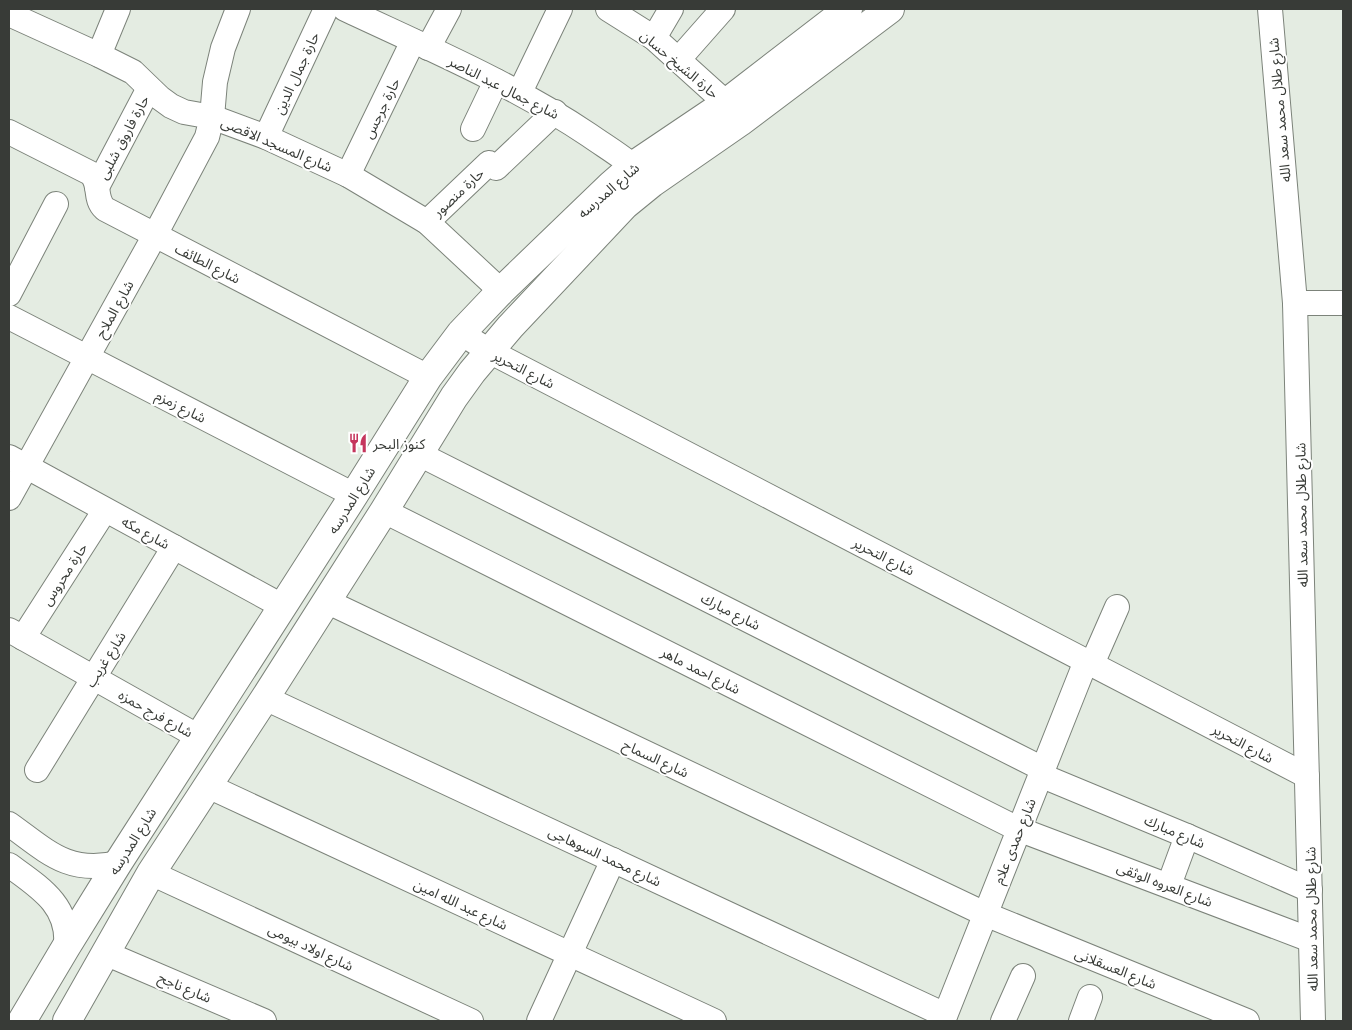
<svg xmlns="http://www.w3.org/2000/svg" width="1352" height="1030" viewBox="0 0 1352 1030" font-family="'Noto Sans','Noto Sans Arabic',sans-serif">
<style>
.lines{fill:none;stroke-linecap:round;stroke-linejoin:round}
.minor-casing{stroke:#7c837a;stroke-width:26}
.secondary-casing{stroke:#7c837a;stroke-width:30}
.minor{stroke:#fff;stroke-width:24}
.secondary{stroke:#fff;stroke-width:28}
.labels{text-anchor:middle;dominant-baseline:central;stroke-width:4;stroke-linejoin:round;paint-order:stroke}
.street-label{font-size:14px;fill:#383b37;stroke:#fff}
.poi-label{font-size:14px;fill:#383b37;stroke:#fff;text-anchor:start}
</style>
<rect width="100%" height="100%" fill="#e4ece2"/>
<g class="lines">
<defs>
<g id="minor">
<path d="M345,9C428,48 513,84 589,135C609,149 630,161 647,178"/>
<polyline points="608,9 654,38 726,103"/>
<polyline points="1270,9 1295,303 1313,1021"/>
<polyline points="9,14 99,55 133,72 160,98 171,106 184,112 212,117 266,137 348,175 427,222 501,291"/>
<polyline points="654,38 671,9"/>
<polyline points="428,48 449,9"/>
<polyline points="99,55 118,9"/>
<polyline points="678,60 723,9"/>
<polyline points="520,92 560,9"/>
<polyline points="473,129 496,81"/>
<path d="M9,132L90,173C102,183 93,198 105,209L428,377"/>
<polyline points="266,137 326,9"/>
<polyline points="348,175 413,41"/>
<polyline points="97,187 149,88"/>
<polyline points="427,222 489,163 496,168 555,112"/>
<polyline points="9,294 56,204"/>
<polyline points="1295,303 1343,303"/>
<polyline points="9,317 354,495"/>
<polyline points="461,333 489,351 1307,776"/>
<polyline points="419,454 1043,769"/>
<polyline points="9,457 282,606"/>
<polyline points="9,498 155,235 207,137 212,117 215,82 223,48 238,9"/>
<polyline points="384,511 1018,829 1311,940"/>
<polyline points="326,601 985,914 1247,1021"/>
<polyline points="9,630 199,737"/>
<polyline points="23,638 105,510"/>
<polyline points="1092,664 1117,607"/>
<polyline points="265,698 945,1015"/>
<polyline points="37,770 174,547"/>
<polyline points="1040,775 1187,836 1310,890"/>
<polyline points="208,786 714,1021"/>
<path d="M9,824C47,851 68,875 118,863"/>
<path d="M9,865C39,887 70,905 66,947"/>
<polyline points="151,873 471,1021"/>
<polyline points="1169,885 1187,836"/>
<polyline points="105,953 264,1021"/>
<polyline points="539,1021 613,860"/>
<polyline points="943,1021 1086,661"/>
<polyline points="1003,1021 1023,976"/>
<polyline points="1081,1021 1090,997"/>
</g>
<g id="secondary">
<polyline points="22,1021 66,947 118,863 354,495 428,377 461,333 501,291 611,185 634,165 726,103 848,9"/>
<polyline points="67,1021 151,873 265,698 384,511 454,397 472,372 510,327 625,205 652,183 740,122 890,9"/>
</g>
</defs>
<use href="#minor" class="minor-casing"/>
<use href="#secondary" class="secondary-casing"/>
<use href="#minor" class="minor"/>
<use href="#secondary" class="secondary"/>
</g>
<defs>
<symbol id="restaurant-bare" viewBox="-9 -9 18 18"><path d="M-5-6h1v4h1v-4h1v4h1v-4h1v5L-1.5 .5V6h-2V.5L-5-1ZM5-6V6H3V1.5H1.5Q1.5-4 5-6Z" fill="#c5365d" stroke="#fff" stroke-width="2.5" paint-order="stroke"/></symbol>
</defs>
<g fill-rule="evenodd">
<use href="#restaurant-bare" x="344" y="429" width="28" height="28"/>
</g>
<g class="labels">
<g class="street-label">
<text transform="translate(680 64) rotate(40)">حارة الشيخ حسان</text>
<text transform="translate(296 73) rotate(-65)">حارة جمال الدين</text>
<text transform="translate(504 87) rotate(27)">شارع جمال عبد الناصر</text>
<text transform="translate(381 108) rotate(-64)">حارة جرجس</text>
<text transform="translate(1279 110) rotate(-95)">شارع طلال محمد سعد الله</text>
<text transform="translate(123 137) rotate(-62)">حارة فاروق شلبى</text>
<text transform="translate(277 144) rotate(23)">شارع المسجد الاقصى</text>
<text transform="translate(608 190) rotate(-41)">شارع المدرسه</text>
<text transform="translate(458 192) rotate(-43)">حارة منصور</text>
<text transform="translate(208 263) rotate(27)">شارع الطائف</text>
<text transform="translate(114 309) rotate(-61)">شارع الملاح</text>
<text transform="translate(524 369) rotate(27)">شارع التحرير</text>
<text transform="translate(181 406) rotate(27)">شارع زمزم</text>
<text transform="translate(351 500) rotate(-58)">شارع المدرسه</text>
<text transform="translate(1301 515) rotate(-91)">شارع طلال محمد سعد الله</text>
<text transform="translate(146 532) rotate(29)">شارع مكه</text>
<text transform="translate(884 556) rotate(27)">شارع التحرير</text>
<text transform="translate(64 574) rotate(-57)">حارة محروس</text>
<text transform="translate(731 611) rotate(27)">شارع مبارك</text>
<text transform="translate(105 659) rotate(-58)">شارع غريب</text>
<text transform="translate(701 670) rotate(27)">شارع احمد ماهر</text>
<text transform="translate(156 713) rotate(29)">شارع فرج حمزه</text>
<text transform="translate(1243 743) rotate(28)">شارع التحرير</text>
<text transform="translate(656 758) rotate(25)">شارع السماح</text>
<text transform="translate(1175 831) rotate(23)">شارع مبارك</text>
<text transform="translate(132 841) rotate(-58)">شارع المدرسه</text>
<text transform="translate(1014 841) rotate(-68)">شارع حمدى علام</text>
<text transform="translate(605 856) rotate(25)">شارع محمد السوهاجى</text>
<text transform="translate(1165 884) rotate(21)">شارع العروه الوثقى</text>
<text transform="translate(461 904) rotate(25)">شارع عبد الله امين</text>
<text transform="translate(1311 919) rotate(-91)">شارع طلال محمد سعد الله</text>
<text transform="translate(311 947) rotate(25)">شارع اولاد بيومى</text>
<text transform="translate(1116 968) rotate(22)">شارع العسقلانى</text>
<text transform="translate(185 987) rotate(23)">شارع ناجح</text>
</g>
<g class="poi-label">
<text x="373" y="443">كنوز البحر</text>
</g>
</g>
<rect width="1352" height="1030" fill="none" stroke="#383b37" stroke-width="20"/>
</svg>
